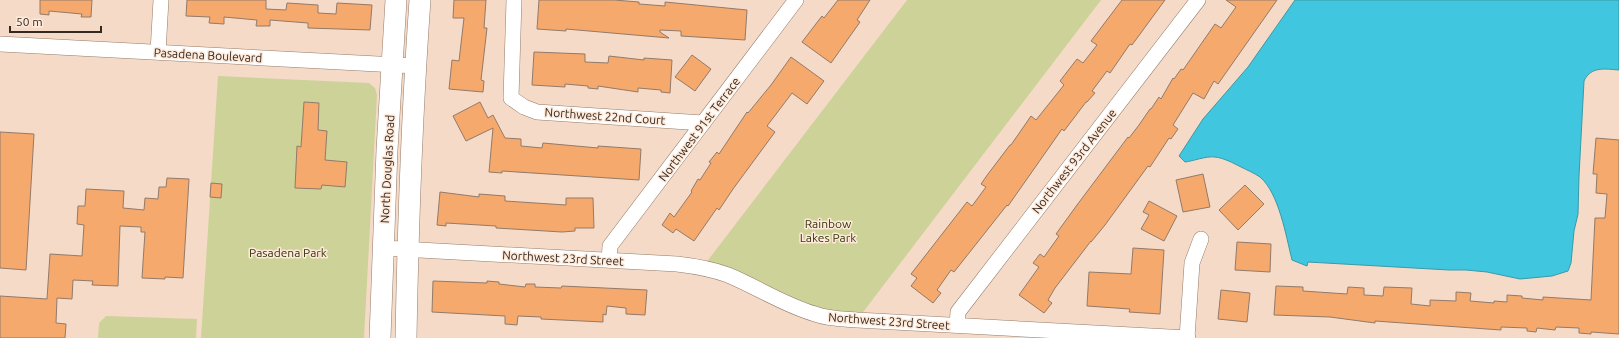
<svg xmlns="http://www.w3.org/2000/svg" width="1619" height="338" viewBox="0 0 1619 338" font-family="Ubuntu,sans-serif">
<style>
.green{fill:#cdd299}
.water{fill:#40c7df;stroke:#3c98a6}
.building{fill:#f5a96d;stroke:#937a69}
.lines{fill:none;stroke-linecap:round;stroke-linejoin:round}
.minor-casing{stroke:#947c6a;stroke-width:16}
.secondary-casing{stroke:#947c6a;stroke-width:22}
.minor{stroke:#fff;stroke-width:15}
.secondary{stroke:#fff;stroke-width:21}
.labels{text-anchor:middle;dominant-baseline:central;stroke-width:3;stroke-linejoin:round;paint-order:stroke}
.street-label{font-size:12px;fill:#332921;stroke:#ffe9d9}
.park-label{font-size:12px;fill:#34360e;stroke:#ffe9d9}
</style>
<rect width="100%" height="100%" fill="#f5dac7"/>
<g class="green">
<polygon points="907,0 1101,0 857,320 832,317 702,268"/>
<polygon points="218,76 369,83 375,88 377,95 364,338 201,338"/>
<polygon points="106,316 197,319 196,338 98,338 99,323"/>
</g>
<path class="water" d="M1295,0H1619V70C1605,69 1591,66 1584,81L1579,176L1578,214L1574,231L1571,263L1568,271L1552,276L1520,279L1487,272L1466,270H1449L1308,262L1307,266L1292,260C1286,236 1279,193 1260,177C1254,173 1247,170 1241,167C1233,163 1224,158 1215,157C1205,156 1194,161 1185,162L1179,156L1203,119L1248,67Z"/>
<g class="building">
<polygon points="40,0 92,0 91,17 81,17 82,14 49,11 49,15 40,14"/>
<polygon points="187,0 266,0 266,9 286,10 287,3 318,5 318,13 336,14 337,3 372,5 370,30 308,28 308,23 270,20 270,26 256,26 257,20 224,17 224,24 209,23 210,17 186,16"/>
<polygon points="454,0 486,0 484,28 487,28 481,80 484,81 483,92 449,89 452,60 459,61 464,18 453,18"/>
<polygon points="539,0 614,0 639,2 639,4 665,6 665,2 747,10 745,40 681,36 681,31 660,30 660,32 669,38 566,29 566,31 537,29"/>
<polygon points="838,0 870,0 857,20 860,22 831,63 802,42 822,16 824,18"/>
<polygon points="1122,0 1165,0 1132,45 1130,44 1110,73 1107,71 1092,91 1095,93 1087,102 1086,102 1064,131 1062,129 1008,206 1007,205 954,272 951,270 937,290 941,293 933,303 911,286 917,278 911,274 967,202 972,206 986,187 981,184 988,174 1010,145 1011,145 1031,116 1036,120 1064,85 1060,81 1077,59 1083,63 1097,45 1091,41"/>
<polygon points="1226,0 1277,0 1218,84 1214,81 1204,99 1193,93 1173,125 1178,129 1171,139 1169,138 1150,167 1148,166 1105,225 1091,242 1091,241 1055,288 1048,300 1052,303 1044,313 1019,295 1039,267 1033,263 1040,254 1044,257 1059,236 1056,234 1077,205 1128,137 1129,138 1139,125 1150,109 1151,109 1159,97 1161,99 1173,78 1174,79 1181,69 1183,70 1215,24 1221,28 1236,7"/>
<polygon points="534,52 585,54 585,62 608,63 609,56 644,60 644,58 672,60 670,93 661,92 661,90 638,88 638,92 598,86 598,89 588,88 588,86 565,84 565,87 532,85"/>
<polygon points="692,55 711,69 695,91 675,77"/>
<polygon points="791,57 824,81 807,104 792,93 767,126 775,132 733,189 719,210 717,208 694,241 676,229 673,233 662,225 670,213 674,217 692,192 691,191 698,179 700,180 711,163 709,162 717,152 719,154 747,112 748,113 771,85"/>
<polygon points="304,102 319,103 318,130 327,131 325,160 347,162 345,187 322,185 321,189 295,188 297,146 301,147"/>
<polygon points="480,102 488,118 493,115 505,138 521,139 521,146 542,148 543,143 598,148 598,146 641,149 639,180 502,171 502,173 489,172 493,128 466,141 453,116"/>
<polygon points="0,132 34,134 26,270 0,268"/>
<polygon points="1596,138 1619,140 1619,334 1591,332 1591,334 1579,333 1579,328 1556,327 1555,330 1537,328 1536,332 1527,331 1527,328 1501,327 1501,330 1375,321 1375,323 1330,317 1274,315 1276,286 1303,287 1303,291 1347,294 1348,287 1364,288 1364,295 1383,296 1384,287 1412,288 1411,304 1430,306 1430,300 1456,301 1456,292 1471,293 1470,301 1494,303 1494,301 1507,302 1507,295 1522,296 1522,298 1543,300 1543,297 1591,300 1595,218 1605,218 1607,194 1596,193 1597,174 1593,174"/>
<polygon points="1203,174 1210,207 1183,212 1176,180"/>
<polygon points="167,178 189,179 183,278 165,277 165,279 142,278 145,232 141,232 141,227 120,226 118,286 92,285 93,281 73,280 72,299 57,298 56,323 66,324 65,338 0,338 0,296 47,299 50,254 82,256 84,225 77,224 78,206 85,206 86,189 124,191 123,208 144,210 145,198 158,199 159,187 166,187"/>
<polygon points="211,183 222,184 221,198 210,197"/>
<polygon points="1245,185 1264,204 1238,230 1219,210"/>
<polygon points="440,192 479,197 479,194 505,196 505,201 566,205 566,198 593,198 594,228 575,228 575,231 562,232 496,228 496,226 446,223 446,226 437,225"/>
<polygon points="1149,201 1177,216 1164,241 1141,229 1149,215 1143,212"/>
<polygon points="1237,242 1271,244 1270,272 1235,270"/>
<polygon points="1133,248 1164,250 1160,314 1129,312 1130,309 1087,306 1089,272 1131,274"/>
<polygon points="433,281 487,283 487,281 499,282 499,284 525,287 526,284 535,284 535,287 561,288 562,286 647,290 645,315 626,314 626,308 607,306 606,315 603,314 603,322 541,319 541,317 518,316 517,325 505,324 505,316 432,312"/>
<polygon points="1221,290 1250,293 1247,322 1218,319"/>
</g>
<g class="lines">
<defs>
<g id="minor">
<polyline points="514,0 511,98 524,107 537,112 703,123"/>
<polyline points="0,44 416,66"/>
<polyline points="158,52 161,0"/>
<path d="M383,248L677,264C694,266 712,269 728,275C757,287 784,305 815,314C828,319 844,319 857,320L1188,338"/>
<polyline points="609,260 610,246 796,0"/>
<polyline points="957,325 958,312 1198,0"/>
<polyline points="1187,338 1192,263 1201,239"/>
</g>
<g id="secondary">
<polyline points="380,338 387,150 396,0"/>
<path d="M406,338C408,225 412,112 420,0"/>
</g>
</defs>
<use href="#minor" class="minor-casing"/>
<use href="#secondary" class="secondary-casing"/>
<use href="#minor" class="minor"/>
<use href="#secondary" class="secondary"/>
</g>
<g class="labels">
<g class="street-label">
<text transform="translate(208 55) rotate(3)">Pasadena Boulevard</text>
<text transform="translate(605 116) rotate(4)">Northwest 22nd Court</text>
<text transform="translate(699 129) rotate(-53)">Northwest 91st Terrace</text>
<text transform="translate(1074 161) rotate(-52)">Northwest 93rd Avenue</text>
<text transform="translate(387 169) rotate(-87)">North Douglas Road</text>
<text transform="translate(563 258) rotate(3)">Northwest 23rd Street</text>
<text transform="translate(889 321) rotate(4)">Northwest 23rd Street</text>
</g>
<g class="park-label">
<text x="828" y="223">Rainbow<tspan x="828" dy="14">Lakes Park</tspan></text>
<text x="288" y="252">Pasadena Park</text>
</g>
</g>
<path d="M10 26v6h91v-6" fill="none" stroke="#332921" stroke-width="2"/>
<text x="16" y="26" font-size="12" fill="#332921" stroke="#ffe9d9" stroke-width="3" paint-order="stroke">50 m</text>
</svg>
